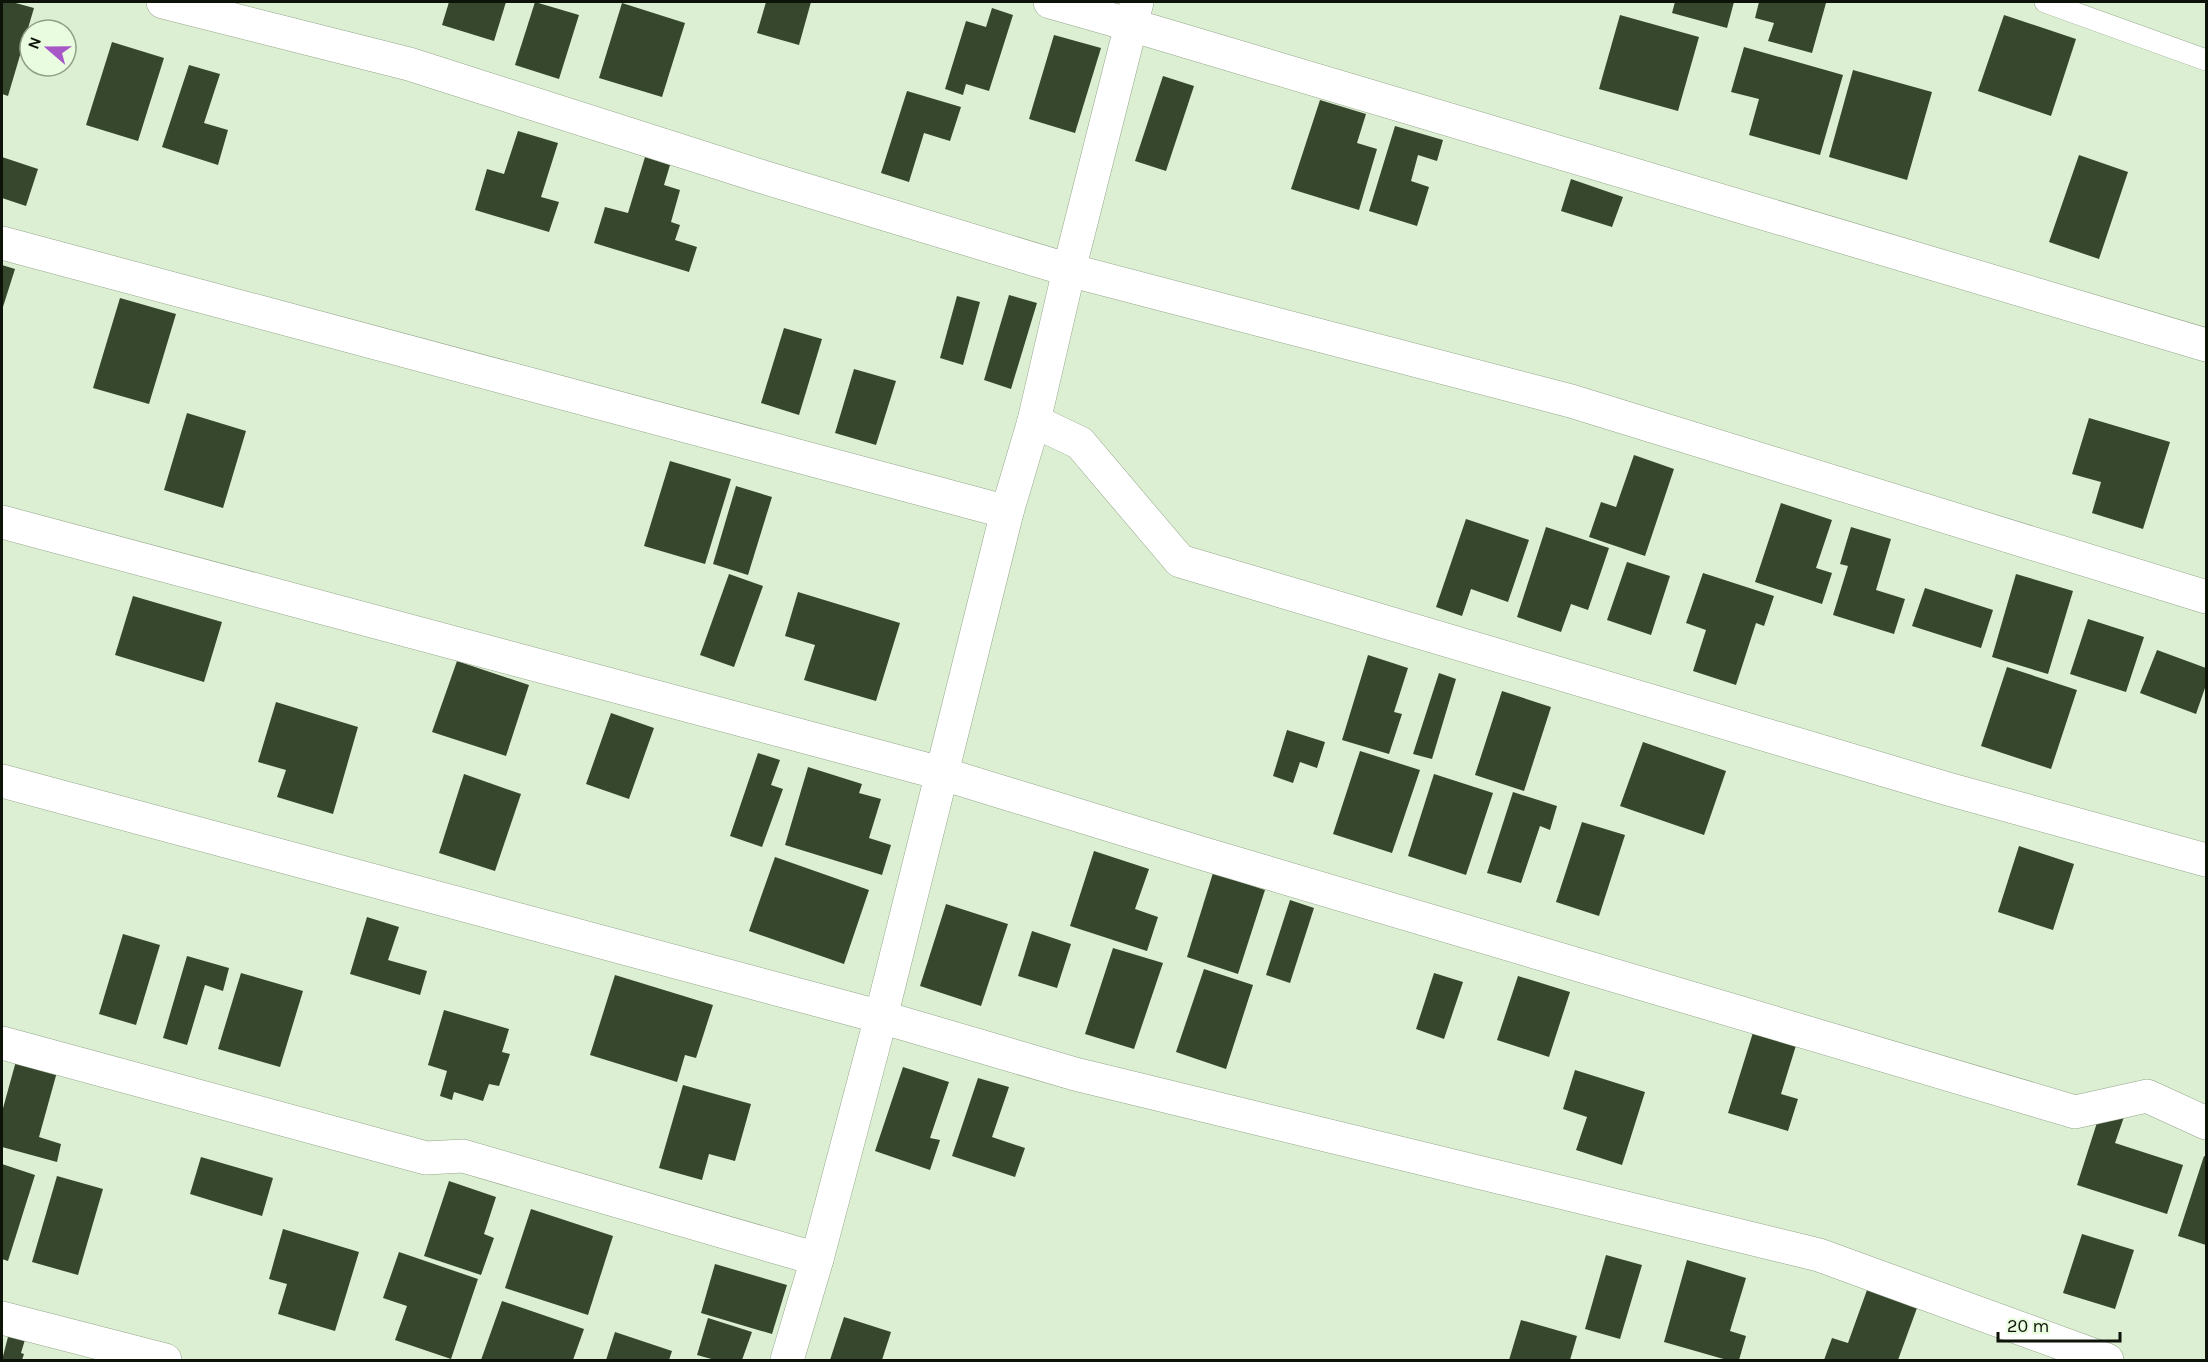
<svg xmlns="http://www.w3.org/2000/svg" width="2208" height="1362" viewBox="0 0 2208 1362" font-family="Karla,sans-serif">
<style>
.building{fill:#37472e}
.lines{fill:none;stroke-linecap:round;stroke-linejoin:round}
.lane-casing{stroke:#94a68b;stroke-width:22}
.street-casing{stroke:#94a68b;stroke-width:34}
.lane{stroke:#fff;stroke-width:21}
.street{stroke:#fff;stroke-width:33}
</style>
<rect width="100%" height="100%" fill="#dcefd2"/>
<g class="building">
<polygon points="2,2 12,2 34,8 8,96 2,94"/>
<polygon points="449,2 506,2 494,41 442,25"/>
<polygon points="535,2 579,15 559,79 515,65"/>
<polygon points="766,2 811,2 799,45 757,33"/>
<polygon points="1675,2 1734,2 1727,28 1672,13"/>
<polygon points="1759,2 1826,3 1812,53 1768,41 1774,23 1755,18"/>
<polygon points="622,3 685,23 662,97 599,78"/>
<polygon points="992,8 1013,15 989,91 966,84 963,95 945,89 966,21 986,27"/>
<polygon points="1620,15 1699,37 1678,111 1599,89"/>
<polygon points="2004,15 2076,39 2051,116 1978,91"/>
<polygon points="1054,35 1101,48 1075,133 1029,119"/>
<polygon points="112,42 164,58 138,141 86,125"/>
<polygon points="1744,47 1843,75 1820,155 1749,135 1759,99 1731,92"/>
<polygon points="189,65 220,74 204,123 228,130 218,165 162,147"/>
<polygon points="1853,70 1932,92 1907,180 1829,157"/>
<polygon points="1163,76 1194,86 1166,171 1135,161"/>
<polygon points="907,91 961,107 950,141 924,133 909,182 881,173"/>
<polygon points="1320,100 1366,114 1357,143 1377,149 1359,210 1291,189"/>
<polygon points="1395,126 1443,140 1437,161 1418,155 1411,181 1429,187 1417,226 1369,211"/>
<polygon points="518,131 558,143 541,197 559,202 549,232 475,210 487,169 504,174"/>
<polygon points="2079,155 2128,172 2099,259 2049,242"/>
<polygon points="2,157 38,169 26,206 2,198"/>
<polygon points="645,157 670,165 664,185 680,190 671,222 680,225 675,240 697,247 689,272 594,243 605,207 628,213"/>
<polygon points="1571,179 1623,197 1612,227 1561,211"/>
<polygon points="2,265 15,269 2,310"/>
<polygon points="1009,295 1037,303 1011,389 984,380"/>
<polygon points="957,296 980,302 963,365 940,358"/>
<polygon points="120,298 176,314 149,404 93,388"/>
<polygon points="784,328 822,339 799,415 761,403"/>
<polygon points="854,369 896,381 876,445 835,433"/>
<polygon points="187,413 246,431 223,508 164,490"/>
<polygon points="2089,418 2170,442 2143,529 2092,513 2101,482 2072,474"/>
<polygon points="1634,455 1674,469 1645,556 1589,537 1601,502 1616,507"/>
<polygon points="670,461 731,479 705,564 644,546"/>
<polygon points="736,486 772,497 748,575 713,564"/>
<polygon points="1781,503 1832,520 1816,568 1832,573 1822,604 1755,582"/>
<polygon points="1466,519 1529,540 1508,602 1471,589 1462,616 1436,607"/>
<polygon points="1546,527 1609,548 1588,610 1571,604 1561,632 1517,617"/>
<polygon points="1851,527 1891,539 1876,590 1905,599 1894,634 1833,615 1848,566 1840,564"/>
<polygon points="1627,562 1670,576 1651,635 1607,620"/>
<polygon points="1703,573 1774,596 1764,626 1756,623 1736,685 1693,671 1706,630 1686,623"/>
<polygon points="729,574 763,586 734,667 700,655"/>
<polygon points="2016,574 2073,591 2048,674 1992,657"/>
<polygon points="1925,588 1993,610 1981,648 1912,626"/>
<polygon points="798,592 900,623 876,701 804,680 815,645 785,636"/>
<polygon points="133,596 222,622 204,682 115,655"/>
<polygon points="2088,619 2144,637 2126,692 2070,674"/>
<polygon points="2157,650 2206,668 2206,685 2196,714 2140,693"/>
<polygon points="1368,655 1408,668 1394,712 1402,714 1389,754 1342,740"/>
<polygon points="457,661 529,685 506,756 432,732"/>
<polygon points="2007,667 2077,690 2051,769 1981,746"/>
<polygon points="1439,673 1456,679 1432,759 1413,754"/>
<polygon points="1502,691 1551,707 1524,791 1475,775"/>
<polygon points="276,702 358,727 333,814 277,797 286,770 258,762"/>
<polygon points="611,713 654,728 629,799 586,784"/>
<polygon points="1287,730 1325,742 1317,768 1300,762 1293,783 1273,776"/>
<polygon points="1643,742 1726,771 1704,835 1620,806"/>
<polygon points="1360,751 1420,770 1392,853 1333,834"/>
<polygon points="758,753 780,760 771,785 783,789 762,847 730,836"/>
<polygon points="808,767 862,784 859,793 881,799 869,838 891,845 882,875 785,845"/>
<polygon points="464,774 521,794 495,871 439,853"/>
<polygon points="1434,774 1493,793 1466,875 1408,856"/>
<polygon points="1513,792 1557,806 1550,830 1540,826 1521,883 1487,873"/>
<polygon points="1582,822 1625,835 1599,916 1556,902"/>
<polygon points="2019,846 2074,864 2053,930 1998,912"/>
<polygon points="1094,851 1149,869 1135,909 1158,917 1147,951 1070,926"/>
<polygon points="775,857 869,890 844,964 749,931"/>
<polygon points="1213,873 1265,890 1238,974 1187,957"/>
<polygon points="1290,900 1314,908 1290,983 1266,975"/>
<polygon points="946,904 1008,924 981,1006 920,986"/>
<polygon points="367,917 399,927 388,960 427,971 420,995 350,974"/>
<polygon points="1032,931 1071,944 1057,988 1018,976"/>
<polygon points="123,934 160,945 136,1025 99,1014"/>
<polygon points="1113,948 1163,963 1134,1049 1085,1034"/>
<polygon points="187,956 229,968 223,991 205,985 187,1045 163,1038"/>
<polygon points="1204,969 1253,985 1226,1069 1176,1052"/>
<polygon points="241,973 303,991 280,1067 218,1049"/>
<polygon points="1434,973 1463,982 1444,1039 1416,1029"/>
<polygon points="615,975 713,1005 696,1058 685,1055 677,1082 590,1055"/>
<polygon points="1518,976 1570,992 1549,1057 1497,1040"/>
<polygon points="444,1010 509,1029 502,1052 510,1054 499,1086 489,1084 483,1101 454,1092 452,1100 440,1096 447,1071 428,1065"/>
<polygon points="1755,1026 1798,1039 1781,1094 1798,1099 1788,1131 1728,1113"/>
<polygon points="16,1061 57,1072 39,1137 61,1144 57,1162 2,1147 2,1112"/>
<polygon points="903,1067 949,1082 930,1138 940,1140 930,1170 875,1151"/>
<polygon points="1575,1070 1645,1092 1622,1165 1576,1150 1587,1117 1563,1109"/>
<polygon points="978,1078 1009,1087 992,1137 1025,1148 1015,1177 952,1156"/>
<polygon points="683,1085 751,1104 735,1161 709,1154 702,1180 659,1168"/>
<polygon points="2102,1107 2125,1114 2115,1143 2183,1165 2167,1214 2077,1185"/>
<polygon points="2204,1156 2206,1157 2206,1245 2178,1236"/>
<polygon points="201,1157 273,1178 262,1216 190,1194"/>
<polygon points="2,1164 35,1175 8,1261 2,1259"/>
<polygon points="57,1176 103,1189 78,1275 32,1262"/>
<polygon points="449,1181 496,1197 484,1234 494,1238 481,1275 424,1256"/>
<polygon points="531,1209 613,1236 588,1315 505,1288"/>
<polygon points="283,1229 359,1252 335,1331 278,1314 287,1284 269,1279"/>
<polygon points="2082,1234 2134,1250 2115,1309 2063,1293"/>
<polygon points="399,1252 478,1279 451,1359 395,1340 407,1306 383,1298"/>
<polygon points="1606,1255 1642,1265 1620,1339 1585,1329"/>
<polygon points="1687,1260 1746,1278 1730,1331 1746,1336 1739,1360 1727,1360 1664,1342"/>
<polygon points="715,1264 787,1285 772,1334 701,1313"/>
<polygon points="1867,1290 1917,1308 1898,1360 1824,1360 1832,1338 1848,1343"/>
<polygon points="502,1301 584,1329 573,1360 481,1360"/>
<polygon points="844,1317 891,1332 882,1360 830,1360"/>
<polygon points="708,1318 752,1332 742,1360 715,1360 697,1355"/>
<polygon points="1521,1320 1577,1336 1570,1360 1509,1360"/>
<polygon points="10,1329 27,1333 21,1353 24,1354 22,1360 2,1360"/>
<polygon points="615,1332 672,1351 669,1360 606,1360"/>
</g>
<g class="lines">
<defs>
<polyline id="lane" points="2045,2 2206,60"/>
<g id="street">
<polyline points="163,2 409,64 763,177 1069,270 1571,401 2206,597"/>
<polyline points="1137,2 1131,25 2206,345"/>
<polyline points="2,243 1007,512"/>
<polyline points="1034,421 1080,443 1180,561 1948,789 2206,860"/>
<polyline points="2,522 940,773 1201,853 2075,1112 2147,1096 2206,1123"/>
<polyline points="2,781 881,1017 1075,1074 1819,1255 2107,1360"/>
<polyline points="2,1043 426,1158 463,1156 817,1259"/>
<polyline points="2,1318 165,1360"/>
<polyline points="787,1360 817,1259 881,1017 1007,512 1034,421 1069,270 1131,25 1050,2"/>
</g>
</defs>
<use href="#lane" class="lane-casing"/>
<use href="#street" class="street-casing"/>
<use href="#lane" class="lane"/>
<use href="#street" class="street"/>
</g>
<rect width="2208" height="1362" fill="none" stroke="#0d1309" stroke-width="6"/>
<g transform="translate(48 48) rotate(290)"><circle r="28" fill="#e9fcdf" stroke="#919f89" stroke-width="1.5"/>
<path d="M0-4.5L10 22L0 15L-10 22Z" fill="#a757c8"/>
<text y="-9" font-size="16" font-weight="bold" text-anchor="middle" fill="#0d1309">N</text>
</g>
<path d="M1998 1332v9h122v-9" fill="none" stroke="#0d1309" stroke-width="3"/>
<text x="2007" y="1332" font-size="18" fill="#0d1309" stroke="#e9fcdf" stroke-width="4.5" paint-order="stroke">20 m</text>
</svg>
